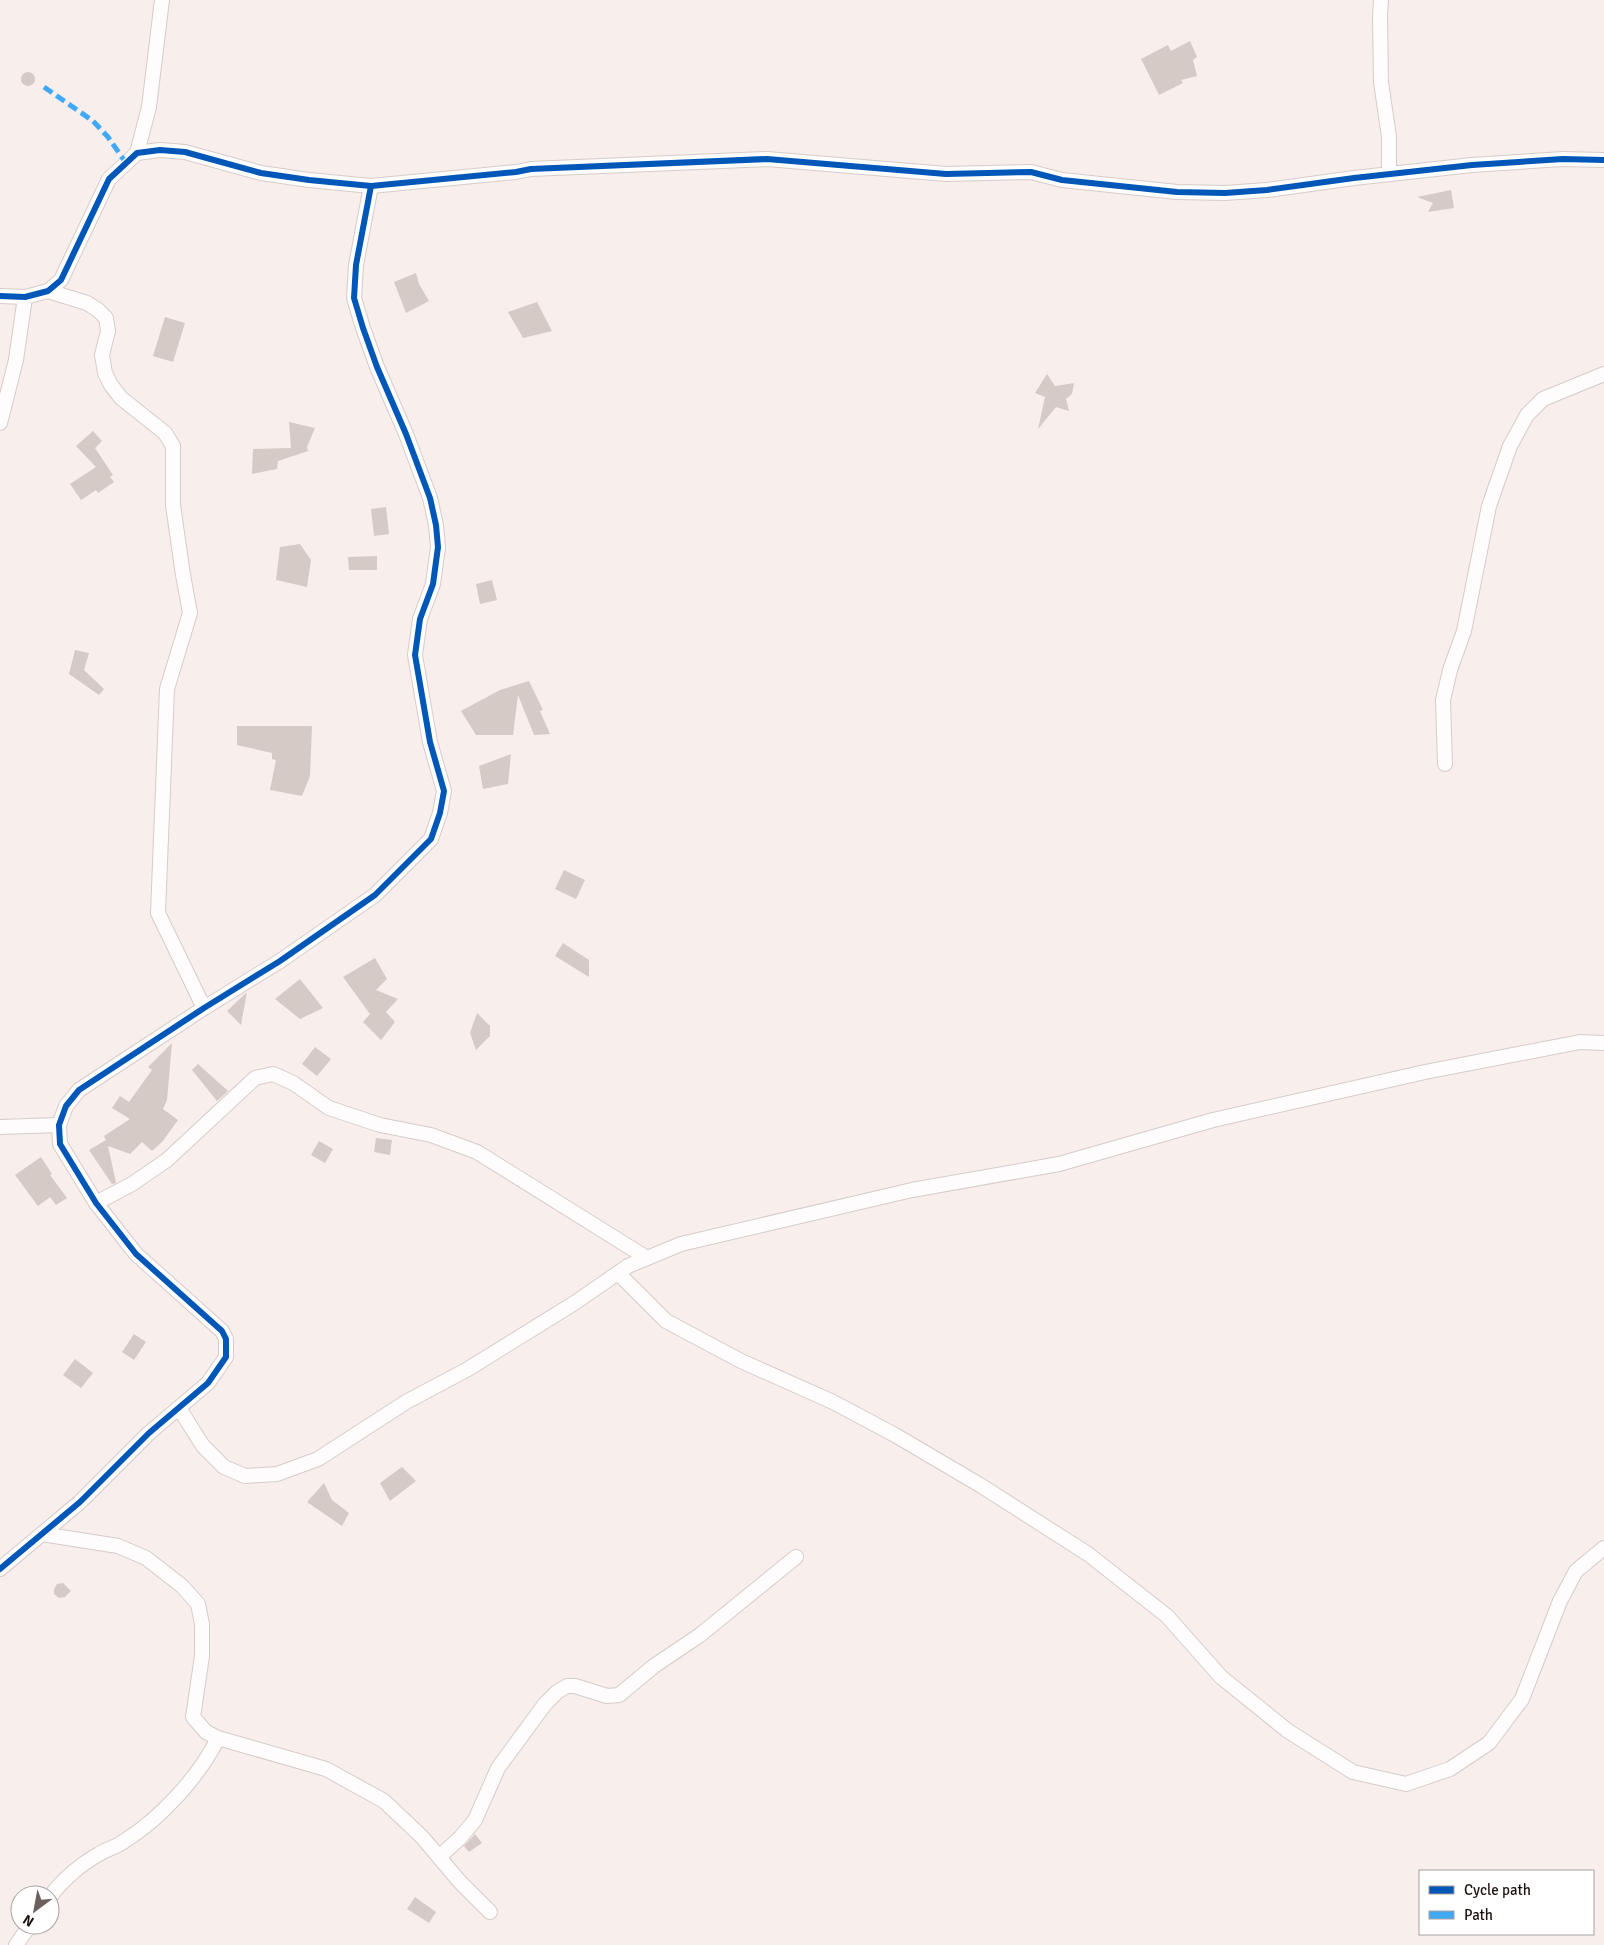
<svg xmlns="http://www.w3.org/2000/svg" width="1604" height="1945" viewBox="0 0 1604 1945" font-family="Signika,sans-serif">
<style>
.building{fill:#d5cac5}
.lines{fill:none;stroke-linecap:round;stroke-linejoin:round}
.minor-casing{stroke:#d6ccc9;stroke-width:16}
.minor{stroke:#fefcfc;stroke-width:14}
.quiet{stroke:#3fa9f5;stroke-width:5;stroke-dasharray:10 5;stroke-linecap:butt}
.cycleway-casing{stroke:#fff;stroke-width:9}
.cycleway{stroke:#0057b8;stroke-width:6}
</style>
<rect width="100%" height="100%" fill="#f8eeeb"/>
<g class="building">
<polygon points="1190,41 1197,57 1193,60 1197,76 1181,80 1183,83 1159,95 1141,59 1168,45 1171,51"/>
<circle cx="28" cy="79" r="7"/>
<polygon points="1451,190 1454,208 1428,212 1433,203 1417,197"/>
<polygon points="416,273 419,284 429,301 406,313 394,282"/>
<polygon points="537,302 552,331 523,338 508,312"/>
<polygon points="165,317 185,323 173,362 153,356"/>
<polygon points="1047,374 1055,386 1074,383 1072,394 1066,399 1069,411 1056,407 1038,429 1045,397 1035,393"/>
<polygon points="289,422 315,428 307,447 308,451 278,461 277,469 252,474 253,449 291,448"/>
<polygon points="93,431 102,441 95,448 113,475 110,477 114,482 98,493 96,490 81,500 70,484 96,467 76,446"/>
<polygon points="386,507 389,534 374,536 371,509"/>
<polygon points="300,544 311,560 307,587 276,580 280,547"/>
<polygon points="377,556 377,570 349,570 348,557"/>
<polygon points="492,580 497,600 480,604 476,584"/>
<polygon points="75,650 89,653 84,670 104,689 99,695 69,674"/>
<polygon points="529,681 543,710 540,711 550,734 534,735 518,695 513,735 476,735 461,711 500,690"/>
<polygon points="237,726 312,726 310,776 302,796 270,790 276,760 272,759 272,753 237,745"/>
<polygon points="511,754 508,784 483,789 479,766"/>
<polygon points="564,870 585,880 576,899 555,889"/>
<polygon points="563,943 589,960 589,977 555,956"/>
<polygon points="375,958 387,979 376,990 398,999 386,1012 395,1022 381,1040 363,1022 370,1014 343,977"/>
<polygon points="300,979 323,1008 300,1019 275,999"/>
<polygon points="247,992 241,1025 227,1011"/>
<polygon points="477,1013 490,1026 490,1036 476,1050 470,1033"/>
<polygon points="172,1043 167,1100 163,1109 178,1120 162,1142 152,1151 142,1142 130,1154 108,1146 116,1183 112,1184 89,1150 106,1140 104,1136 130,1119 112,1108 120,1096 129,1102 152,1070 148,1067"/>
<polygon points="315,1047 331,1059 317,1076 302,1064"/>
<polygon points="198,1064 228,1091 217,1101 192,1070"/>
<polygon points="376,1138 392,1140 390,1155 374,1152"/>
<polygon points="319,1141 333,1149 325,1163 311,1155"/>
<polygon points="41,1157 52,1174 50,1175 67,1198 56,1205 50,1197 38,1206 15,1175"/>
<polygon points="134,1334 146,1342 134,1360 122,1352"/>
<polygon points="75,1359 93,1373 81,1388 63,1375"/>
<polygon points="402,1467 416,1481 390,1501 380,1483"/>
<polygon points="324,1483 332,1500 349,1513 342,1526 307,1502"/>
<polygon points="63,1583 71,1591 65,1597 59,1598 54,1594 54,1589 57,1584"/>
<polygon points="475,1834 482,1843 469,1852 464,1846"/>
<polygon points="415,1897 436,1912 429,1923 407,1909"/>
</g>
<g class="lines">
<defs>
<g id="minor">
<polyline points="1381,0 1380,18 1381,82 1389,137 1389,174"/>
<polyline points="137,153 149,107 162,0"/>
<polyline points="48,291 87,303 98,310 106,318 108,331 102,355 105,373 111,385 121,398 165,433 173,446 173,505 183,575 190,613 167,689 158,913 204,1008"/>
<polyline points="0,296 25,297 48,291 61,280 109,179 137,153 160,150 185,152 261,173 309,180 371,186 516,172 531,169 767,159 946,174 1031,172 1062,180 1177,192 1225,193 1267,190 1354,178 1472,165 1563,159 1604,160"/>
<polyline points="0,423 16,360 25,297"/>
<polyline points="1445,764 1443,700 1450,670 1464,631 1489,506 1510,446 1527,415 1543,399 1604,374"/>
<polyline points="0,1127 59,1125"/>
<polyline points="96,1203 132,1184 167,1160 255,1078 273,1074 293,1083 329,1108 380,1125 431,1135 477,1152 647,1258"/>
<polyline points="618,1273 666,1321 741,1361 833,1402 895,1435 980,1485 1088,1554 1167,1616 1221,1677 1288,1731 1353,1772 1406,1784 1450,1769 1489,1743 1522,1699 1560,1601 1576,1571 1604,1548"/>
<polyline points="179,1408 203,1446 224,1467 245,1476 277,1474 318,1459 406,1402 468,1369 576,1302 628,1266 681,1244 912,1190 1059,1164 1213,1120 1425,1072 1580,1042 1604,1043"/>
<polyline points="42,1534 118,1546 146,1558 182,1586 198,1604 202,1624 202,1656 193,1717 206,1732 218,1738 326,1769 384,1801 422,1837 460,1882 490,1912"/>
<polyline points="0,1569 80,1502 149,1433 208,1383 226,1357 226,1339 222,1331 136,1254 96,1203 60,1144 59,1125 66,1106 79,1090 204,1008 280,961 375,895 431,839 440,813 444,791 430,742 415,655 420,619 433,584 438,547 436,525 430,498 406,434 377,367 363,328 354,298 356,265 371,186"/>
<polyline points="439,1857 460,1838 475,1820 498,1768 545,1704 557,1692 567,1686 575,1686 607,1696 619,1695 654,1666 700,1635 796,1557"/>
<path d="M50,1897C62,1880 81,1864 99,1854C107,1849 116,1847 123,1842C160,1819 199,1777 218,1738"/>
<polyline points="16,1945 30,1925"/>
</g>
</defs>
<use href="#minor" class="minor-casing"/>
<use href="#minor" class="minor"/>
<polyline class="quiet" points="44,87 93,121 108,137 126,163"/>
<defs>
<g id="cycleway">
<polyline points="0,296 25,297 48,291 61,280 109,179 137,153 160,150 185,152 261,173 309,180 371,186 516,172 531,169 767,159 946,174 1031,172 1062,180 1177,192 1225,193 1267,190 1354,178 1472,165 1563,159 1604,160"/>
<polyline points="0,1569 80,1502 149,1433 208,1383 226,1357 226,1339 222,1331 136,1254 96,1203 60,1144 59,1125 66,1106 79,1090 204,1008 280,961 375,895 431,839 440,813 444,791 430,742 415,655 420,619 433,584 438,547 436,525 430,498 406,434 377,367 363,328 354,298 356,265 371,186"/>
</g>
</defs>
<use href="#cycleway" class="cycleway-casing"/>
<use href="#cycleway" class="cycleway"/>
</g>
<rect x="1419" y="1870" width="175" height="65" fill="#ffffff" stroke="#a5a1a0"/>
<rect x="1429" y="1886" width="25" height="8" fill="#0057b8" stroke="#a5a1a0"/>
<text x="1464" y="1895" font-size="15" fill="#1e1311">Cycle path</text>
<rect x="1429" y="1911" width="25" height="8" fill="#3fa9f5" stroke="#a5a1a0"/>
<text x="1464" y="1920" font-size="15" fill="#1e1311">Path</text>
<g transform="translate(35 1910) rotate(212)"><circle r="24" fill="#ffffff" stroke="#a5a1a0"/>
<path d="M0-4L9 19L0 12L-9 19Z" fill="#6a605d"/>
<text y="-8" font-size="14" font-weight="bold" text-anchor="middle" fill="#1e1311">N</text>
</g>
</svg>
